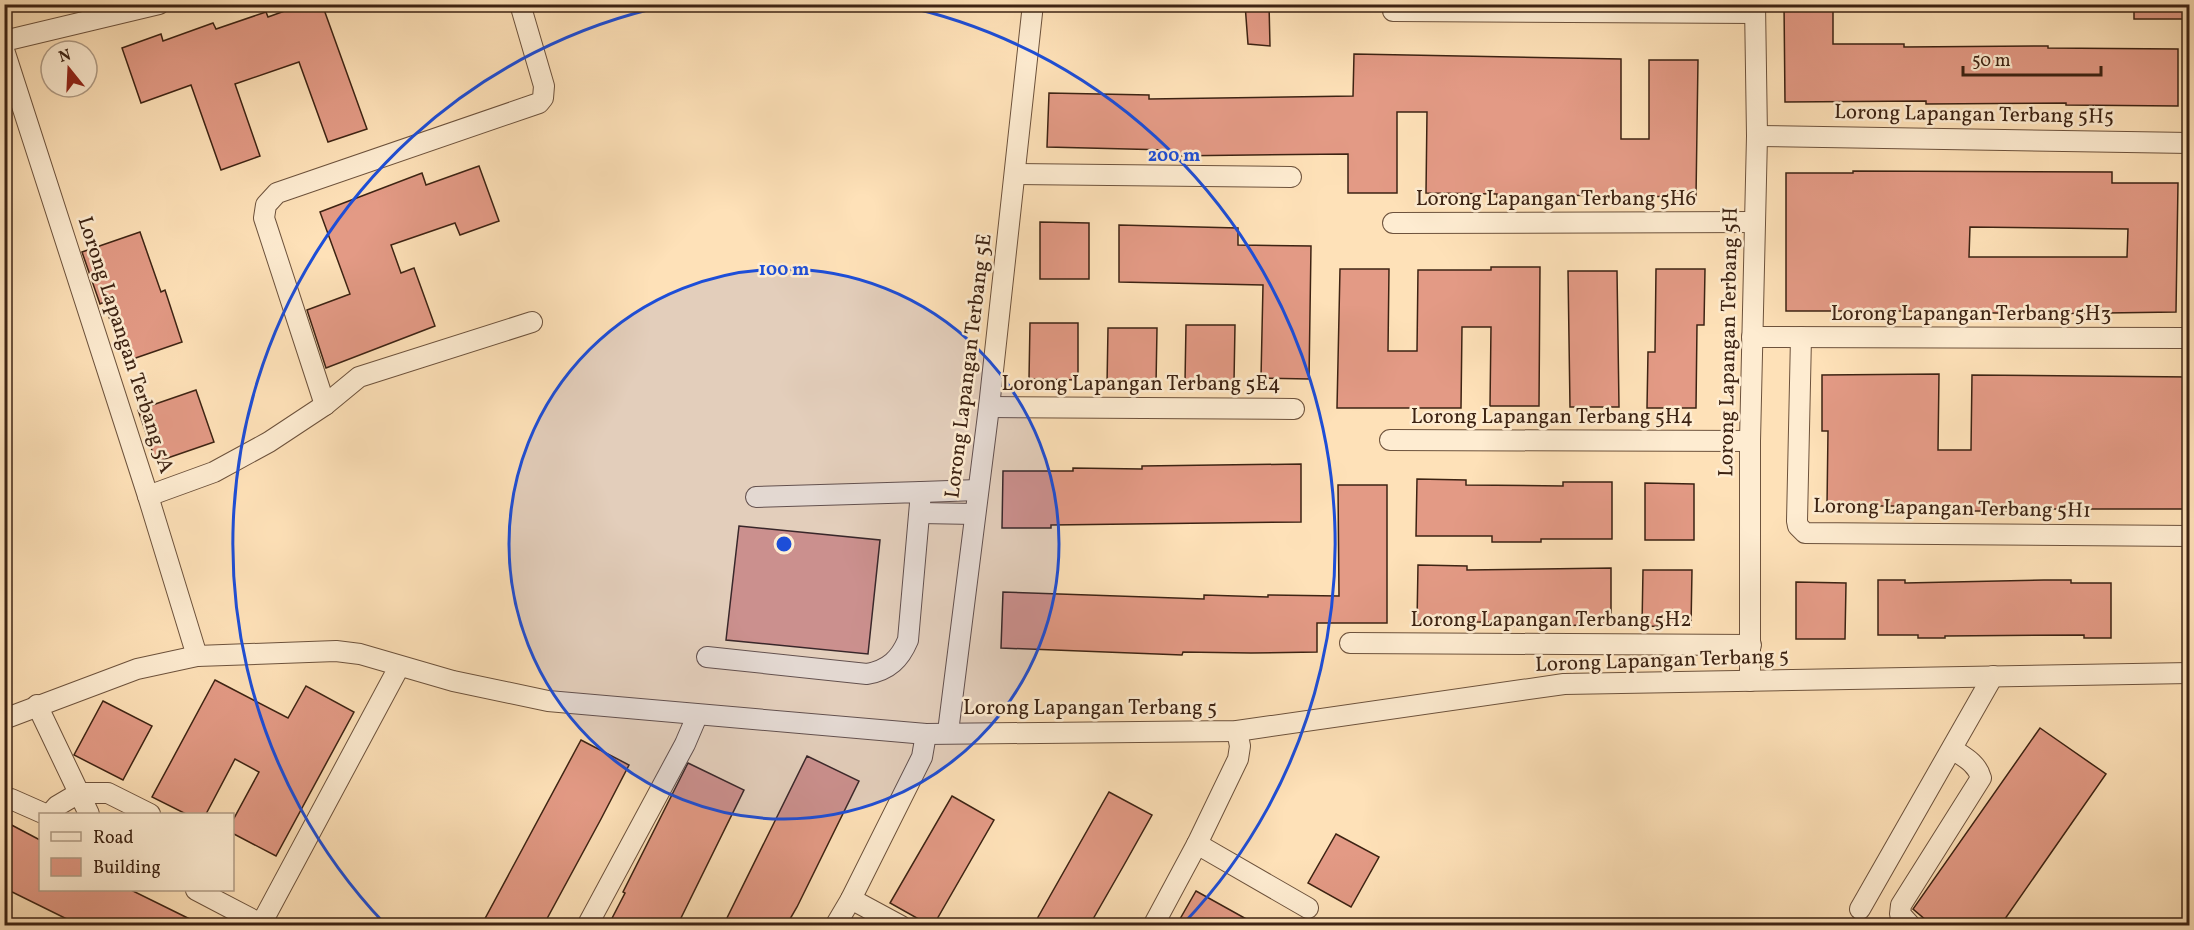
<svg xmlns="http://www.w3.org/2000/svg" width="2194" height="930" viewBox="0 0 2194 930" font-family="Vollkorn,serif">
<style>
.building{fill:#e39a85;stroke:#3d2313;stroke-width:1.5;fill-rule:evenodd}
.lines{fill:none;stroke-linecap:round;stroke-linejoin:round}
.minor-casing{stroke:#6d523c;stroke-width:22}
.minor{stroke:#feecd1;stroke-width:20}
.ring{fill:none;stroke:#1d4ed8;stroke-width:3}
.labels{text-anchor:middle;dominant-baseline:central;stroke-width:5;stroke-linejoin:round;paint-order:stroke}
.street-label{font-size:21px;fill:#3d2313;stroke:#feecd1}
.centre{fill:#1d4ed8;stroke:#feecd1;stroke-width:3}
.ring-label{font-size:18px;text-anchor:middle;font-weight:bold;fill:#1d4ed8;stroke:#feecd1;stroke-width:5;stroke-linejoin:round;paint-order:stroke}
</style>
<rect width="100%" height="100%" fill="#fee1b8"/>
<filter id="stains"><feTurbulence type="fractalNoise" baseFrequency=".00333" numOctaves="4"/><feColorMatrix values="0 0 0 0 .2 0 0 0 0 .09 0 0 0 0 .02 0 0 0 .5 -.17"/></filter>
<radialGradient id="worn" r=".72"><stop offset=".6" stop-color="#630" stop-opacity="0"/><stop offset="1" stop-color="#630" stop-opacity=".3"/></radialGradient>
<g class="building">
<polygon points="304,4 322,4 367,129 328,142 299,62 235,84 260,156 221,170 191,85 141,103 122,48 161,34 163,41 213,23 216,29 266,12 268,17"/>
<polygon points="1245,4 1269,4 1270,46 1248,44"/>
<polygon points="1784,4 1833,4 1833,44 1904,44 1904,47 2048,46 2048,48 2178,49 2178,106 2066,105 2066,103 1926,104 1926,101 1785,102"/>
<rect x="2134" y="4" width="49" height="15"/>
<polygon points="1354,54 1621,59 1621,139 1649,139 1649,60 1698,60 1696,197 1546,195 1546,198 1497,197 1497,194 1426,193 1427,112 1397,112 1397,193 1348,193 1348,154 1168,156 1168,150 1047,147 1049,93 1149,95 1149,99 1353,96"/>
<polygon points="479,166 499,221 460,235 455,223 391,245 401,273 414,268 435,326 326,368 307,310 350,294 320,212 422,173 426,185"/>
<path d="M1853,171L2112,172V183H2178L2176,312L2035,314L1919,311H1786V173H1853ZM1970,227L2128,229L2127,257H1969Z"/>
<polygon points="1040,222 1089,223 1089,279 1040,279"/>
<polygon points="1119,225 1238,228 1238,245 1311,246 1309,379 1261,378 1263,285 1119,282"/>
<polygon points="140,232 161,292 165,290 182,342 124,362 104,302 100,304 82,252"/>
<polygon points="1491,267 1540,267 1539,406 1490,406 1491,327 1462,327 1461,408 1337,408 1340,269 1389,269 1388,351 1417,351 1418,270 1491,270"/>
<polygon points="1656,269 1705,269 1704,325 1697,325 1696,408 1647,408 1648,352 1655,352"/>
<polygon points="1568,271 1617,271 1619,407 1570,407"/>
<polygon points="1030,323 1078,323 1078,380 1029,379"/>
<polygon points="1186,325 1235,325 1234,382 1185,382"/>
<polygon points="1108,328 1157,328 1156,385 1107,385"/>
<polygon points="1939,374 1938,450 1971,450 1972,375 2190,377 2190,509 2017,509 2017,511 1968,511 1968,506 1827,506 1828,431 1822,431 1822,375"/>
<polygon points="196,390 214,442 156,462 138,410"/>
<polygon points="1301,464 1301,522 1051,525 1051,528 1002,528 1003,471 1073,471 1073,468 1142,469 1142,466"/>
<polygon points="1417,479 1466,480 1466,485 1563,486 1563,482 1612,482 1612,539 1541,539 1541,542 1492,542 1492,536 1416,536"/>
<polygon points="1645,483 1694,484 1694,540 1645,540"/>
<polygon points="1338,485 1387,485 1387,623 1317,623 1317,652 1251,653 1183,652 1182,655 1001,648 1003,592 1204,599 1204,595 1268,597 1268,595 1339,596"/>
<polygon points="739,526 880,540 868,654 726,640"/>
<polygon points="1418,565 1467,566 1467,570 1611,568 1611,625 1490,626 1490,622 1417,622"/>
<polygon points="1643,570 1692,570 1691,627 1642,626"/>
<polygon points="1878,580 1905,580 1905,583 2044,580 2071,580 2071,583 2111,583 2111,638 2084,638 2084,635 1945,636 1945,638 1918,638 1918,635 1878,635"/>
<polygon points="1796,582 1846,583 1845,639 1796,639"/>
<polygon points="215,680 288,718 306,686 354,712 276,856 232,833 232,822 259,772 235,759 206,814 186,814 152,797"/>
<polygon points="103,701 152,726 123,780 74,755"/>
<polygon points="2040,728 2106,774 2000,926 1933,926 1913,909"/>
<polygon points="581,740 629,765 601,819 543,926 481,926"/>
<polygon points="807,756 859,781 797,907 786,926 723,926"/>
<polygon points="688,763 744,790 677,926 608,926 625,893 623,892"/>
<polygon points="1109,792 1152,815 1124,865 1089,926 1033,926"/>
<polygon points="952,796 994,820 933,926 931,926 890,903"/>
<polygon points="4,821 40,840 40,890 131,890 204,926 81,926 4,888"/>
<polygon points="1336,834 1379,857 1351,907 1308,883"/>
<polygon points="1196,891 1259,926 1176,926"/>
</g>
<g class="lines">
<defs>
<g id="minor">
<polyline points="1393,11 1754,13"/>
<polyline points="4,41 159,4"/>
<polyline points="4,50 148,496 197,656"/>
<polyline points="1757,136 2190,143"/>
<polyline points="1016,174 1291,177"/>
<polyline points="1393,223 1755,222"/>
<polyline points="1752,337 2190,338"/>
<polyline points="1801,337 1797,521 1798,526 1805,533 2190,536"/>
<polyline points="325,405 264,218 266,205 277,193 539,103 543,98 544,86 520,4"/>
<polyline points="989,407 1294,409"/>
<polyline points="1390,440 1750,441"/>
<polyline points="921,492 978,490"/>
<polyline points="148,496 214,472 269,442 325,405 359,377 532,322"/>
<polyline points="920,513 975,514"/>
<polyline points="1350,643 1751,645"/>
<path d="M707,657L867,674C889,670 900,659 908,640L921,492L756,497"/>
<polyline points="1750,681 1750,441 1757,136 1755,4"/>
<polyline points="37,705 79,793 108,793 150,814"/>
<polyline points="4,719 137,669 197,656 336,651 360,654 453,681 548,701 926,734 1237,731 1564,684 2190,673"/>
<polyline points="948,732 989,407 1033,4"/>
<polyline points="11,799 45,814"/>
<polyline points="50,814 57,806 79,793 89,814"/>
<polyline points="1197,844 1308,908"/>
<polyline points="196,890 261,924"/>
<polyline points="851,899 901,926"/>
<polyline points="1860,909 1993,676"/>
<polyline points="260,926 399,667"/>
<polyline points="587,926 685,744 697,716"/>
<polyline points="835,926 851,899 922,757 926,734"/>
<polyline points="1153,926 1197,844 1238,759 1240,746 1237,731"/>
<path d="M1911,926L1900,914L1901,905L1981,778C1977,763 1964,757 1952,749"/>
</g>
</defs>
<use href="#minor" class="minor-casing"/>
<use href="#minor" class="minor"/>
</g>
<circle cx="784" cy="544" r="275" fill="#1d4ed8" fill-opacity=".12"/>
<g class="ring">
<circle cx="784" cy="544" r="275"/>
<path d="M384 923A551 551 0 0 1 669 5M899 5A551 551 0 0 1 1184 923"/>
</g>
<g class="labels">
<g class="street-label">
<text transform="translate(1974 115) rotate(1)">Lorong Lapangan Terbang 5H5</text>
<text x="1556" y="199">Lorong Lapangan Terbang 5H6</text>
<text x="1971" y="314">Lorong Lapangan Terbang 5H3</text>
<text transform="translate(1729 342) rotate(-89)">Lorong Lapangan Terbang 5H</text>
<text transform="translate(125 345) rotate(72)">Lorong Lapangan Terbang 5A</text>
<text transform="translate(969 366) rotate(-83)">Lorong Lapangan Terbang 5E</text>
<text x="1141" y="384">Lorong Lapangan Terbang 5E4</text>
<text x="1552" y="417">Lorong Lapangan Terbang 5H4</text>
<text transform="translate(1952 509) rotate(1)">Lorong Lapangan Terbang 5H1</text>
<text x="1551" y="620">Lorong Lapangan Terbang 5H2</text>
<text transform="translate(1662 661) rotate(-2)">Lorong Lapangan Terbang 5</text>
<text x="1090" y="708">Lorong Lapangan Terbang 5</text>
</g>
</g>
<circle cx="784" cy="544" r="9" class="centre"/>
<g class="ring-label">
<text x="1174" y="161">200 m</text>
<text x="784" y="275">100 m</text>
</g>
<rect width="2194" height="930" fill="none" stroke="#fee1b8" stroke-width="24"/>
<rect x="6" y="6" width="2182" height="918" fill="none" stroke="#3d2313" stroke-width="3"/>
<rect x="12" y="12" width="2170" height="906" fill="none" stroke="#3d2313" stroke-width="1.5"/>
<rect x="39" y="813" width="195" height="78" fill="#feecd1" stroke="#b19c85" stroke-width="1.5"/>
<rect x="51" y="832" width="30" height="9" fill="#feecd1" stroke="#b19c85" stroke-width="1.5"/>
<text x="93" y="843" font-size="18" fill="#3d2313">Road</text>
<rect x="51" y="858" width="30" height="18" fill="#e39a85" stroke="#b19c85" stroke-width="1.5"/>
<text x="93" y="873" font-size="18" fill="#3d2313">Building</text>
<g transform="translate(69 69) rotate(342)"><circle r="28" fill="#feecd1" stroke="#b19c85" stroke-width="1.5"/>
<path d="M0-4.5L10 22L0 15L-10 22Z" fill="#8f2418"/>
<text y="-9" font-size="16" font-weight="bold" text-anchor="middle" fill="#3d2313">N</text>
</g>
<path d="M1963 66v9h138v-9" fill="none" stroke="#3d2313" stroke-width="3"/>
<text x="1972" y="66" font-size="18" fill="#3d2313" stroke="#feecd1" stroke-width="4.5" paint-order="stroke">50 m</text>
<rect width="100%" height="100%" filter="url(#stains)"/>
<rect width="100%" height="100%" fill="url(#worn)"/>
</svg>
